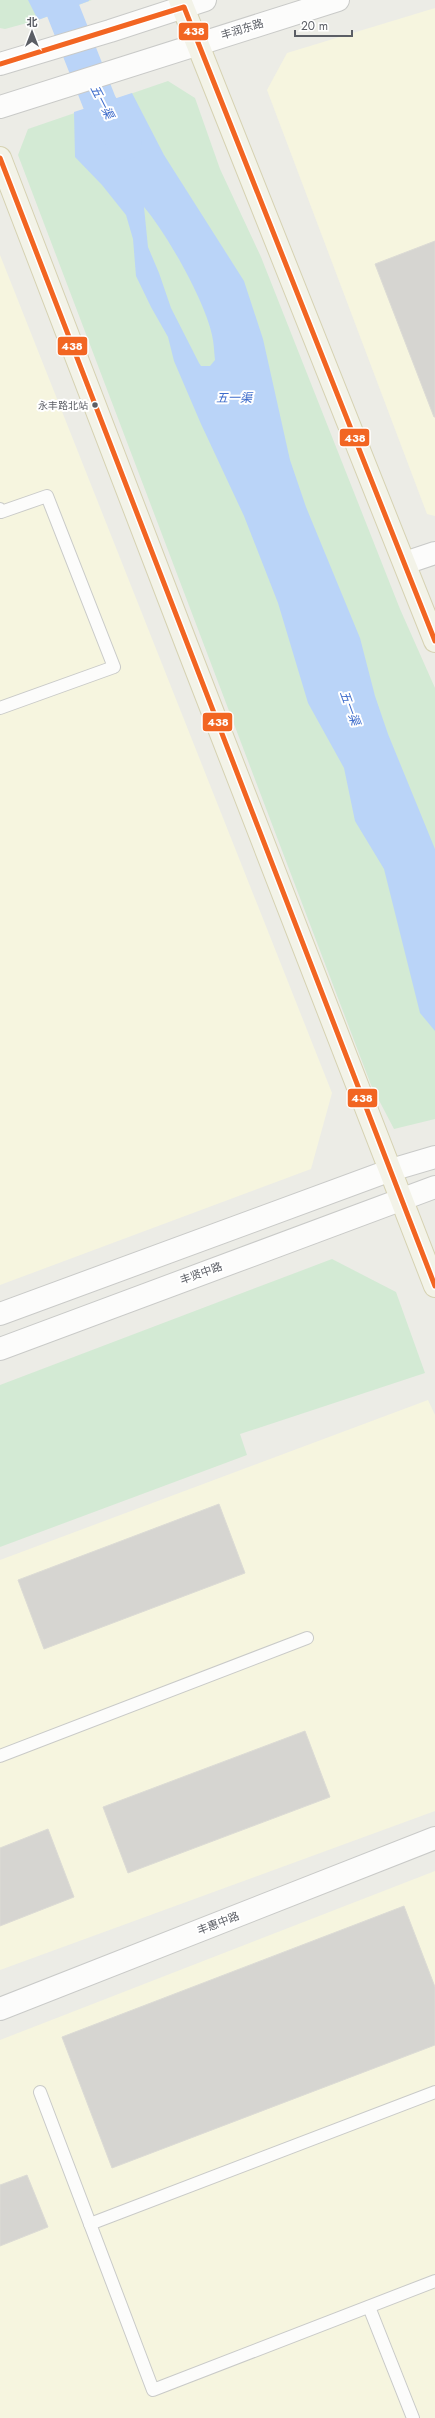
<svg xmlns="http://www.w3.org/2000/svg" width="435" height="2418" viewBox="0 0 435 2418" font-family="Jost,'Noto Sans SC',sans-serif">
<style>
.commercial{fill:#f6f5df}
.green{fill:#d3ead4}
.water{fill:#bad4f8;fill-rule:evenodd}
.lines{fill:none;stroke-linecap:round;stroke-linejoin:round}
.river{stroke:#bad4f8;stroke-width:34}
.building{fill:#d6d5d1;stroke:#dcdbd5}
.service-casing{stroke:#c9cac8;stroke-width:14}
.minor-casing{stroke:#c9cac8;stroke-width:24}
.tertiary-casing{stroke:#c9cac8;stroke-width:24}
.primary-casing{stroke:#d6d2b2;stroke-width:24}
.service{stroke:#fcfcfb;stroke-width:12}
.minor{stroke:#fcfcfb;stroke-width:22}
.tertiary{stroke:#fcfcfb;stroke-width:22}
.primary{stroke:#f3f3e8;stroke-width:22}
.bus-1-casing{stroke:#fff;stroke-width:8}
.bus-1{stroke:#f26522;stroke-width:5}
.bus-dot{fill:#5b5e65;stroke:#fff;stroke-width:1.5}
.labels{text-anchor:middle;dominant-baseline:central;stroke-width:4;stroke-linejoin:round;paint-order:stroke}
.bus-label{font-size:10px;fill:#5b5e65;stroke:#fff;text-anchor:end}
.street-label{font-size:11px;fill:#5b5e65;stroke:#fff}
.water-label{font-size:12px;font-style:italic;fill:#3e6ccb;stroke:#fff}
.line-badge{stroke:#fff;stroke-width:1.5}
.badge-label{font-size:11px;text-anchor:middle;font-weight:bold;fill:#fff}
</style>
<rect width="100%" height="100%" fill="#ecece6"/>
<g class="commercial">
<polygon points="435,8 435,516 427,514 267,90 287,53"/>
<polygon points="0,255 332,1093 311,1169 0,1285"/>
<polygon points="428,1400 435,1415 435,1811 0,1970 0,1560"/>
<polygon points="435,1871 435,2418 0,2418 0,2040"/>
</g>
<g class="green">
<polygon points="0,0 92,0 38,20 5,29 0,28"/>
<polygon points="168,81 195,98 220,169 261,257 400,609 435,688 435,1119 394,1129 371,1085 18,155 28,129"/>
<polygon points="332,1259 396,1292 425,1373 240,1434 247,1455 0,1547 0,1385"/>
</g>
<g class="water">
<polygon points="28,0 89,0 89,1 38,20"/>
<path d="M132,93L164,155L244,281L263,339L290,460L306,507L360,638L375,696L388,734L435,849V1031L420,1013L384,869L355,821L344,768L308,703L278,603L244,516L201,424L174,361L168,337L151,307L136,276L133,239L126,215L102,185L75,157L74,112ZM144,207C167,234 205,301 212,335C214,343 214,352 215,360L210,366H201L199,363L171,308L159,273L148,247Z"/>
</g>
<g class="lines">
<polyline class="river" points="59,0 100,104 125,143"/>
</g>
<g class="building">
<polygon points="435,241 435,417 434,417 375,264"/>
<polygon points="219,1504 245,1573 44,1649 18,1580"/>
<polygon points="305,1731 330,1797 128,1873 103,1807"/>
<polygon points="48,1829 74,1897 0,1926 0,1848"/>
<polygon points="404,1906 435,1987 435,2045 112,2168 62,2037"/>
<polygon points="27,2175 48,2227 0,2246 0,2185"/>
</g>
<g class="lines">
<defs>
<g id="service">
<polyline points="0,509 1,512 47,496 114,667 0,708"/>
<polyline points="0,1756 307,1638"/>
<polyline points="40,2092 153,2390 435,2281"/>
<polyline points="90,2224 435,2092"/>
<polyline points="369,2307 413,2418"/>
</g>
<g id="minor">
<polyline points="405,563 435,553"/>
<polyline points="0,2009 435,1838"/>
</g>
<g id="tertiary">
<polyline points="0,64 110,31 205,0"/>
<polyline points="0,107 338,0"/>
<polyline points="0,1314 391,1170 435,1157"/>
<polyline points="0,1349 435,1187"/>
</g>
<g id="primary">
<polyline points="180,0 435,641"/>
<path d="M0,158C142,535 291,910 435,1286"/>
</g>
</defs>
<use href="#service" class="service-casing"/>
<use href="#minor" class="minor-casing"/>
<use href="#tertiary" class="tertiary-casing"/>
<use href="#primary" class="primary-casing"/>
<use href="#service" class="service"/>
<use href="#minor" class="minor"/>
<use href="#tertiary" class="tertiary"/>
<use href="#primary" class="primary"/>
<defs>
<g id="bus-1">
<polyline points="0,64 184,7 435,641"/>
<polyline points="0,158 435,1286"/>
</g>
</defs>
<use href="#bus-1" class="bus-1-casing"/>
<use href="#bus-1" class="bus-1"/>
</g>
<circle class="bus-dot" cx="95" cy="405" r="3.5"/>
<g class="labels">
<g class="bus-label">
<text x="88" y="405">永丰路北站</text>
</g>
<g class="street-label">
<text transform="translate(242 29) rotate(-17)">丰润东路</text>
<text transform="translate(201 1273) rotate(-20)">丰贤中路</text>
<text transform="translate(218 1923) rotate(-21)">丰惠中路</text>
</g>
<g class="water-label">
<text transform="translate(102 102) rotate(63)">五一渠</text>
<text x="234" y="398">五一渠</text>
<text transform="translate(350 708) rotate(70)">五一渠</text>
</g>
</g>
<g class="line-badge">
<rect x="178" y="22" width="31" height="19" rx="4" fill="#f26522"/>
<rect x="57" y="336" width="31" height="20" rx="4" fill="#f26522"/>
<rect x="339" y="428" width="31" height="19" rx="4" fill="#f26522"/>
<rect x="202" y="712" width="31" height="20" rx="4" fill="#f26522"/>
<rect x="347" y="1088" width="31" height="20" rx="4" fill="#f26522"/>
</g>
<g class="badge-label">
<text x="194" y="35">438</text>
<text x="72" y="350">438</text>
<text x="355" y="442">438</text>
<text x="218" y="726">438</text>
<text x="362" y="1102">438</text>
</g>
<g transform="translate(32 32)" stroke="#ffffff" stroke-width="3" paint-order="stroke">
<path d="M0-3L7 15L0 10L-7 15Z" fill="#5b5e65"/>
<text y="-6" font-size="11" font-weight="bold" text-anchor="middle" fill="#5b5e65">北</text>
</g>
<path d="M295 30v6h57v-6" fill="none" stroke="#5b5e65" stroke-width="2"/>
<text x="301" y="30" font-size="12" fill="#5b5e65" stroke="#ffffff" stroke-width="3" paint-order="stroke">20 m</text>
</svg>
